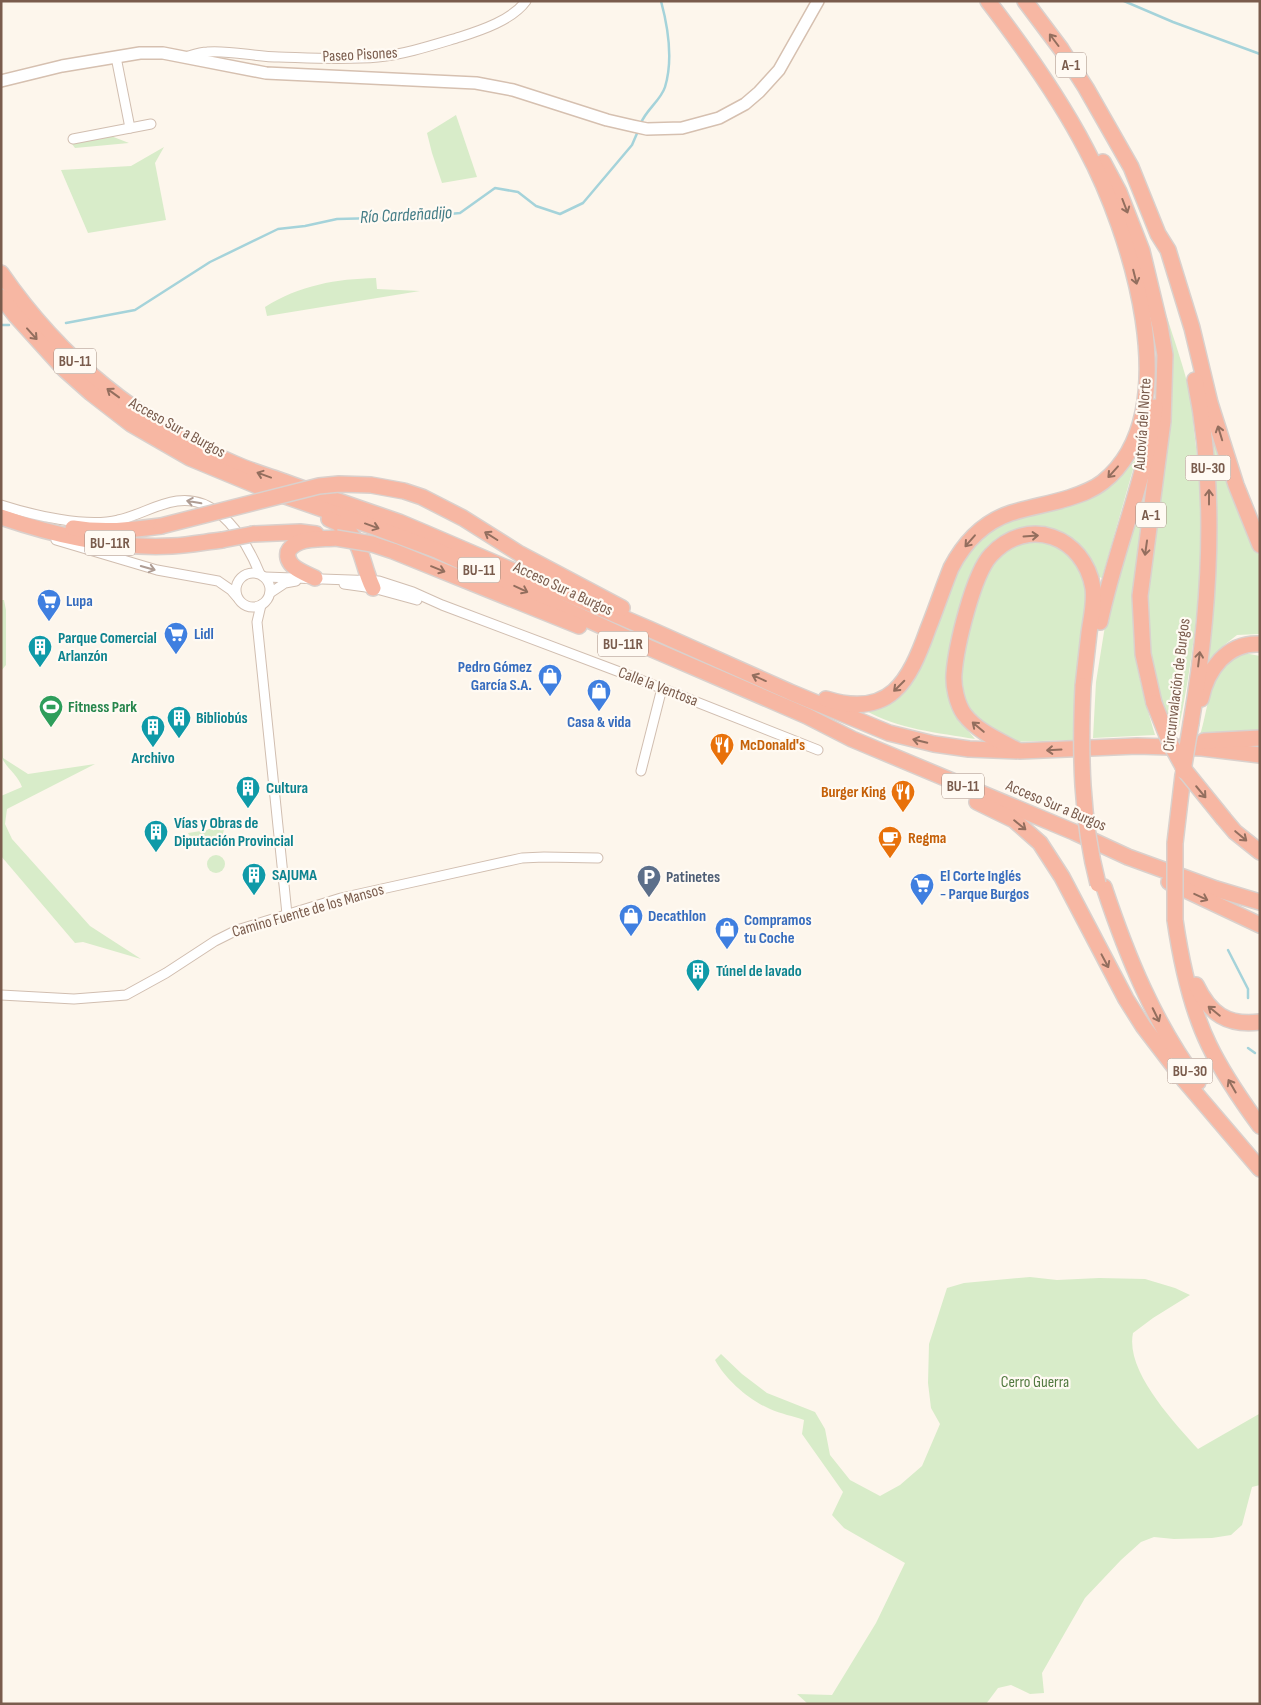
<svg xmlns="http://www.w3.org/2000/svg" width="1261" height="1705" viewBox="0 0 1261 1705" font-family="'Sofia Sans Condensed',sans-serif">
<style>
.green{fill:#d8ecc9}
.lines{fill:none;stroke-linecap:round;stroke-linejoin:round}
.stream{stroke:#a5d3da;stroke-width:2.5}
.street-casing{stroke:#d1beb0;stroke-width:11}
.secondary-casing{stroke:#d6c0b0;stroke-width:14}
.highway-casing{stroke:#dad1cd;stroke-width:18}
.street{stroke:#fff;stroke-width:9}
.secondary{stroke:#fff;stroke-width:11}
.highway{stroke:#f7b7a3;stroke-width:15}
.highway-bridge-casing{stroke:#dad1cd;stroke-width:18;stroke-linecap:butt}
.highway-bridge{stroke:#f7b7a3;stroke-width:15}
.oneway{stroke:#936e5e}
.oneway2{stroke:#af9d94}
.labels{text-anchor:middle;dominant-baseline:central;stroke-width:4.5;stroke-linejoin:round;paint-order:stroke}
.shield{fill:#fffaf3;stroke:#a28b7f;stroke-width:1}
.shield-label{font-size:15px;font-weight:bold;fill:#7a5c4d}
.street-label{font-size:16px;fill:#7a5c4d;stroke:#fffaf3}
.shop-label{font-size:16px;font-weight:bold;fill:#366cbe;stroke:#fffaf3;text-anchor:start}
.culture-label{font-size:16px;font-weight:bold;fill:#0d838f;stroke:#fffaf3;text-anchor:start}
.leisure-label{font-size:16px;font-weight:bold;fill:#27864d;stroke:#fffaf3;text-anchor:start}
.food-label{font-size:16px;font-weight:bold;fill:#c56008;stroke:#fffaf3;text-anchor:start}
.service-label{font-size:16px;font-weight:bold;fill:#4e5e75;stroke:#fffaf3;text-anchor:start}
.park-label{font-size:16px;fill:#537a41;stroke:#fffaf3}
.water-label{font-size:18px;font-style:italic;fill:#437c86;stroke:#fffaf3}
</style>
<rect width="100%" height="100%" fill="#fdf6ec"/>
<g class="green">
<polygon points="456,115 477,177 442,183 432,153 427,133"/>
<polygon points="111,136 129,143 75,148 72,144"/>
<polygon points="164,147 155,163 166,220 88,233 61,170 131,166"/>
<path d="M376,278L377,289L420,291L267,316L265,307C300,285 336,279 376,278Z"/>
<path d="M1166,314C1174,340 1184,367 1190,394C1192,406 1193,419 1194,431C1208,531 1199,634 1178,732L1172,734L1161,700L1151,656L1147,605L1170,356Z"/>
<polygon points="1208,416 1240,515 1260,557 1260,634 1237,635 1223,646 1206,669 1215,594 1216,474"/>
<path d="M1136,459L1102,578L1096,576C1090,553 1072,531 1047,529C1041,528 1034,530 1028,531C1014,533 1001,536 990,546C967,566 959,616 953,645C950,661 945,678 948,694C952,713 963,724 975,739C939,733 897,729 865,710L887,703L949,581L981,533L1014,518L1060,507L1112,484Z"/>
<path d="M1147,473L1151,474C1144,523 1132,573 1133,622C1133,661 1144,698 1155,735L1093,738L1096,682L1109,601Z"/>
<polygon points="1031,542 1053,543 1077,560 1088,585 1084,639 1073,740 1012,742 993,731 972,714 963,692 961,671 963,658 978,598 987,576 996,558 1012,546"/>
<polygon points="1,600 4,600 6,610 6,665 1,671"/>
<path d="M1244,653L1260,656V729L1255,731L1200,735C1207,715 1209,679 1224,665C1230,659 1237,656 1244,653Z"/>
<path d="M1,676L3,758L28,774L95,764L7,809L5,824L12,839L90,926L141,959L83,942L75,943L1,856V796L22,787C18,775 6,768 1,756Z"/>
<path d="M224,821C227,848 200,858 188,833L207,830Z"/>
<circle cx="216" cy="864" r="9"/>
<path d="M1030,1277L1057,1280L1099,1278L1145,1279L1175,1288L1190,1295L1153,1318L1133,1333C1125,1371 1174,1422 1198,1449L1259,1414L1260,1485L1252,1487L1242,1525L1231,1535L1212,1538L1174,1539L1154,1537L1141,1542L1121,1560L1085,1598L1066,1631L1042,1673L1044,1693L1030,1694L1011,1685L998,1688L986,1704H808L797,1694L832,1695L876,1623L905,1563L844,1528L832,1515L843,1492L802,1434L804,1420C793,1416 781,1414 770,1409C749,1400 726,1380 715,1360L721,1354L742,1374L767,1393L815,1412L825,1429L830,1455L850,1480L880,1496L900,1485L922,1466L940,1424L931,1408L928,1383L929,1344L947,1288L964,1283Z"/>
</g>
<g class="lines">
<g class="stream">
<polyline points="1124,1 1173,22 1260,54"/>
<path d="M641,123C646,110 661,100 665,87C673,61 668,27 661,1"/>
<polyline points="66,323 135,310 210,262 278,229 305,226 337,219 419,217 460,213 495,188 518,192 536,206 560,214 583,203 632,145 638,131"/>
<polyline points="1,325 9,325"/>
<polyline points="1228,950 1248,989 1248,998"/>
<polyline points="1248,1048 1255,1053"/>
</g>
<defs>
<g id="street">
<polyline points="116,57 130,128"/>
<path d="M185,57C192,55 200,52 207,52C231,50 255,57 279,57C312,58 346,60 378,57C406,54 433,45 460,37C482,30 512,20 526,1"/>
<polyline points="73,139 151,124"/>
<path d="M1,505C32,515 86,528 118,520C138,516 156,504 177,501C219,495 246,540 260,574"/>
<polyline points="56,540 157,570 218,581 231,590 237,597"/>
<circle cx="253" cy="590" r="17"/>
<polyline points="265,577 379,581 413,592 442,605 633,677 818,750"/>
<polyline points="344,584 373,588 417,600"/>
<polyline points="270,593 285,583 296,581"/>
<polyline points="261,605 257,622 287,914"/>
<polyline points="641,771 662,688"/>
<polyline points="1,995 74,999 126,995 166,973 215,941 237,930 341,898 522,858 544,857 598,858"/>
</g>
<polyline id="secondary" points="1,81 62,66 140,53 163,53 266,73 476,83 513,90 607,120 633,126 647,129 682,128 719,118 745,104 759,92 779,70 818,1"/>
<g id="highway">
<polyline points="1025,1 1061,49 1086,88 1131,167 1158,234 1168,250 1192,328 1210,403 1236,485 1260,545"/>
<polyline points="1103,162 1119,192 1142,251 1160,326 1165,355 1163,421 1140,596 1143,654 1154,703"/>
<path d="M1,273C60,359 140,424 235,464C251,471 268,476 285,482C323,496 361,509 399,522L425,533L649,629L790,692L889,733L934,744L969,749L1020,751L1137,746L1202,748L1260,755"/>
<polyline points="1,297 16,316 64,369 91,393 131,424 190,458 265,489 377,528 436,550 645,646 807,716 852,739 1074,832 1128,857 1216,889 1260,902"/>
<polyline points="371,485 404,491 422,497 463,518 520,554 622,608"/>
<path d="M1,517C56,536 114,549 172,546C189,545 205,542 222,540"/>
<path d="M329,519C364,532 359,560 373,588"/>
<path d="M73,528C103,533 131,530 161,526"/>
<polyline points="253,534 300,532 316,534"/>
<polyline points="372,544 393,551 579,626"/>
<path d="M315,578C305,573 285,567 288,552C290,547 295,544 300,542C310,538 324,539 336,538"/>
<path d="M1100,622C1115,549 1146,480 1155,407"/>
<path d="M826,699C890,719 909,682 928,629C936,609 943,588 951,568C964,543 984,522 1011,513C1030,507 1050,504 1069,498C1081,494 1093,490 1103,482C1190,413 1129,229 1086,149C1059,97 1024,48 988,1"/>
<path d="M1201,699C1207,670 1227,642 1260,644"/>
<path d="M1191,723C1210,611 1218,492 1195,380"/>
<polyline points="1204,741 1260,738"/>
<path d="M1017,750C998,740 977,731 964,714C957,704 953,686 954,674C956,647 973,574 991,555C1028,515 1084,536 1093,588C1095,603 1091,618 1089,633C1087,651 1085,668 1083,686"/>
<polyline points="977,802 1014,820 1040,843 1062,877 1126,999 1143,1026 1185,1081 1260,1169"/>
<polyline points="1224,819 1235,832 1260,852"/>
<polyline points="1175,843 1183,775"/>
<polyline points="1169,882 1260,925"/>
<path d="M1104,887C1127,956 1154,1023 1198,1082"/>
<path d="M1175,920C1181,961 1191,1008 1209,1045C1223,1074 1241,1100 1260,1126"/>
<path d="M1196,985C1210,1014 1227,1026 1260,1022"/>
</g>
</defs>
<use href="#street" class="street-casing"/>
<use href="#secondary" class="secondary-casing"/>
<use href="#highway" class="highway-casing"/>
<use href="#street" class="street"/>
<use href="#secondary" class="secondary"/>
<use href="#highway" class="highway"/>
<defs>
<g id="highway-bridge">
<polyline points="161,526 319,486 339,484 371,485"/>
<polyline points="336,538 372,544"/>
<polyline points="222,540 253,534"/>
<path d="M1083,686C1080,753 1081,819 1098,884"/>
<polyline points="1154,703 1170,743 1186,772 1224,819"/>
<polyline points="1183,771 1191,723"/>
<polyline points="1175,843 1175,920"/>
</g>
</defs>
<use href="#highway-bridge" class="highway-bridge-casing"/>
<use href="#highway-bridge" class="highway-bridge"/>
</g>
<defs><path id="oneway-shaft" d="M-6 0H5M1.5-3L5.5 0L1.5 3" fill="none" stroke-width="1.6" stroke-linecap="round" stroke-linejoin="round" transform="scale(1.25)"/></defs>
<g class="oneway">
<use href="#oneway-shaft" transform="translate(1054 40) rotate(-127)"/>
<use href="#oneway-shaft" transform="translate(1125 206) rotate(69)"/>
<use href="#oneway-shaft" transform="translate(1135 277) rotate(76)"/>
<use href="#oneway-shaft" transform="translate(32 334) rotate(48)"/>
<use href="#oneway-shaft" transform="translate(113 393) rotate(-144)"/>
<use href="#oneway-shaft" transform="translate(1220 433) rotate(-107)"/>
<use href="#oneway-shaft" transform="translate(1113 472) rotate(132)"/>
<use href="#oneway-shaft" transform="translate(264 475) rotate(-160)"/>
<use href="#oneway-shaft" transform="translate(1209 497) rotate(-90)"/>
<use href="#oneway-shaft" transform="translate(372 526) rotate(20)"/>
<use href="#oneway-shaft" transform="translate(491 536) rotate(-148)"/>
<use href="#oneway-shaft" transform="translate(1031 536) rotate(-4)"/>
<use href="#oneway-shaft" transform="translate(970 541) rotate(131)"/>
<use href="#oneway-shaft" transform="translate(1146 548) rotate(98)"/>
<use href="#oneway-shaft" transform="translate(438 569) rotate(22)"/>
<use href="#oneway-shaft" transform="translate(521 589) rotate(25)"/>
<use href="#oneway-shaft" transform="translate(1199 659) rotate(-83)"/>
<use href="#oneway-shaft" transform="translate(759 678) rotate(-156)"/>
<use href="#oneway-shaft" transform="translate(899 686) rotate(135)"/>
<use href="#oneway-shaft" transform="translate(978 727) rotate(-140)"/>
<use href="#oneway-shaft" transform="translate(920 741) rotate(-166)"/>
<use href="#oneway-shaft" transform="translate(1054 750) rotate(177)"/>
<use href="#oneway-shaft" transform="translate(1201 792) rotate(50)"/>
<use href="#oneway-shaft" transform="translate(1020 825) rotate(39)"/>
<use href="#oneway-shaft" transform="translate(1241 836) rotate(40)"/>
<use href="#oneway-shaft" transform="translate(1201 897) rotate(25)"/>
<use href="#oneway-shaft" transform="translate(1105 961) rotate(62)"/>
<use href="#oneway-shaft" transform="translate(1214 1011) rotate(-141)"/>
<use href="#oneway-shaft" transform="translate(1156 1015) rotate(64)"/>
<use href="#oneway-shaft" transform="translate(1232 1086) rotate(-120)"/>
</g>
<g class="oneway2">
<use href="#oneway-shaft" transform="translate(194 502) rotate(-170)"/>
<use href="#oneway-shaft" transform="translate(148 568) rotate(16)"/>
</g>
<defs>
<symbol id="supermarket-pin" viewBox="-11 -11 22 30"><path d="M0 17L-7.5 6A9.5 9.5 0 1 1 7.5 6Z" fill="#3f7fe0" stroke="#fffaf3"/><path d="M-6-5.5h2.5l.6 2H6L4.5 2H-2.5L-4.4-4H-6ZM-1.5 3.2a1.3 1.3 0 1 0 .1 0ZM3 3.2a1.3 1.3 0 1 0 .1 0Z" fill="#fff"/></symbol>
<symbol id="building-pin" viewBox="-11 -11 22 30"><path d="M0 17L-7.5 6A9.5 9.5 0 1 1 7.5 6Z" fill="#0f9aa8" stroke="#fffaf3"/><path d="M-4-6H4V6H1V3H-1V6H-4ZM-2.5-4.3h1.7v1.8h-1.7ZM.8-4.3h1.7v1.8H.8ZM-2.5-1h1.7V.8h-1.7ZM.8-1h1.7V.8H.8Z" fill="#fff"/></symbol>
<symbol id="shop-pin" viewBox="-11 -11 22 30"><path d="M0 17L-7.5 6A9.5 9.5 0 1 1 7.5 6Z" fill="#3f7fe0" stroke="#fffaf3"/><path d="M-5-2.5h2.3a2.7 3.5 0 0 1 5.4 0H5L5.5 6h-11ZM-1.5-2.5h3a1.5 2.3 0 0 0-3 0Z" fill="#fff"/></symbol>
<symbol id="stadium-pin" viewBox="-11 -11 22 30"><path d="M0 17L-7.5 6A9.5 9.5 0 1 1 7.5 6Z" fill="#2e9e5b" stroke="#fffaf3"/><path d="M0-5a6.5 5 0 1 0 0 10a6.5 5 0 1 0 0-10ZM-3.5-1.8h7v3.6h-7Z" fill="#fff"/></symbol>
<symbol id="restaurant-pin" viewBox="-11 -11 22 30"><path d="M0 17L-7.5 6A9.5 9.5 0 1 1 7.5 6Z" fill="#e8710a" stroke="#fffaf3"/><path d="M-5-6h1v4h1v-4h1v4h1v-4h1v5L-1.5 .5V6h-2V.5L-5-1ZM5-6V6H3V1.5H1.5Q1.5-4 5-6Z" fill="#fff"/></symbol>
<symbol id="cafe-pin" viewBox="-11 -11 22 30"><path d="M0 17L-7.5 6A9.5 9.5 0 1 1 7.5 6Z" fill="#e8710a" stroke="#fffaf3"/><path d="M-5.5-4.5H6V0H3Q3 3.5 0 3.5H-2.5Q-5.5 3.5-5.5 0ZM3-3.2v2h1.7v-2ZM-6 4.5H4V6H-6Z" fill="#fff"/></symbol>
<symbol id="parking-pin" viewBox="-11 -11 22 30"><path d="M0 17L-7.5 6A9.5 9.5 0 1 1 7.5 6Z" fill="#5c6f8a" stroke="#fffaf3"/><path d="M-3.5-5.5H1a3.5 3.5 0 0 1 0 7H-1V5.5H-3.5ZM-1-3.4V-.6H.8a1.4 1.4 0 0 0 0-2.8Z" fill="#fff"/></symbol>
</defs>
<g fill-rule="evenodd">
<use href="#supermarket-pin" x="35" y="587" width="28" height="38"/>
<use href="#supermarket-pin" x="162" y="620" width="28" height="38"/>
<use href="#building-pin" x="26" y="633" width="28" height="38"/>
<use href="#shop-pin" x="536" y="662" width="28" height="38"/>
<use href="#shop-pin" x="585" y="677" width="28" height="38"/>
<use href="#stadium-pin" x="37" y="693" width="28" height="38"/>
<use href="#building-pin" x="165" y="704" width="28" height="38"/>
<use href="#building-pin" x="139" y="713" width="28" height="38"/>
<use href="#restaurant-pin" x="708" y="731" width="28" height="38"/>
<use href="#building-pin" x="234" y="774" width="28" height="38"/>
<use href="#restaurant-pin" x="889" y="778" width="28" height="38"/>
<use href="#building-pin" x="142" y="818" width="28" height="38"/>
<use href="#cafe-pin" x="876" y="824" width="28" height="38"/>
<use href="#building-pin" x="240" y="861" width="28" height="38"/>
<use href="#parking-pin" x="635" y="863" width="28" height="38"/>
<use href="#supermarket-pin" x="908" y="871" width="28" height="38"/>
<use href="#shop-pin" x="617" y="902" width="28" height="38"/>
<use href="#shop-pin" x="713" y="915" width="28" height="38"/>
<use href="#building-pin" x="684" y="957" width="28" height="38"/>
</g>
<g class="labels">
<g class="shield">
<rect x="1056" y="52.5" width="30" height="25" rx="4"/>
<rect x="54" y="348.5" width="42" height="25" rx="4"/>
<rect x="1185.5" y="455.5" width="45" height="25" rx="4"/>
<rect x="1136" y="502.5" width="30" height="25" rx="4"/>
<rect x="85" y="530.5" width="50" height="25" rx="4"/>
<rect x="458" y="557.5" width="42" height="25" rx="4"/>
<rect x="598" y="631.5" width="50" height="25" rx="4"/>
<rect x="942" y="773.5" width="42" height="25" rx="4"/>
<rect x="1167.5" y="1058.5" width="45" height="25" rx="4"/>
</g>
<g class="shield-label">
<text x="1071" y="65">A-1</text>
<text x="75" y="361">BU-11</text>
<text x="1208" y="468">BU-30</text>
<text x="1151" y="515">A-1</text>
<text x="110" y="543">BU-11R</text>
<text x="479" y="570">BU-11</text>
<text x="623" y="644">BU-11R</text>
<text x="963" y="786">BU-11</text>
<text x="1190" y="1071">BU-30</text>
</g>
<g class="street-label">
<text transform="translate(360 55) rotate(-3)">Paseo Pisones</text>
<text transform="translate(1143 424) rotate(-86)">Autovía del Norte</text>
<text transform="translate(177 428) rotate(29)">Acceso Sur a Burgos</text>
<text transform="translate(563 589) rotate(25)">Acceso Sur a Burgos</text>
<text transform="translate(1177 685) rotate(-83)">Circunvalación de Burgos</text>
<text transform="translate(658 687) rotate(21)">Calle la Ventosa</text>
<text transform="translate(1056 806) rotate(23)">Acceso Sur a Burgos</text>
<text transform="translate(308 911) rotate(-16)">Camino Fuente de los Mansos</text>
</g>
<g class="shop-label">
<text x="66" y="601">Lupa</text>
<text x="194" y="634">Lidl</text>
<text x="532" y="667" text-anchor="end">Pedro Gómez<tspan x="532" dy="18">García S.A.</tspan></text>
<text x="599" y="722" text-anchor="middle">Casa &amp; vida</text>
<text x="940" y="876">El Corte Inglés<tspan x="940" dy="18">- Parque Burgos</tspan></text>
<text x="648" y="916">Decathlon</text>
<text x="744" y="920">Compramos<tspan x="744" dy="18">tu Coche</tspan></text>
</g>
<g class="culture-label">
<text x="58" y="638">Parque Comercial<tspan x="58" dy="18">Arlanzón</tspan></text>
<text x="196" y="718">Bibliobús</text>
<text x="153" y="758" text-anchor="middle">Archivo</text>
<text x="266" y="788">Cultura</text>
<text x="174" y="823">Vías y Obras de<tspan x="174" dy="18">Diputación Provincial</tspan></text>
<text x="272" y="875">SAJUMA</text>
<text x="716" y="971">Túnel de lavado</text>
</g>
<g class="leisure-label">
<text x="68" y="707">Fitness Park</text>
</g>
<g class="food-label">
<text x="740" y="745">McDonald's</text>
<text x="886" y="792" text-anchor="end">Burger King</text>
<text x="908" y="838">Regma</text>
</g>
<g class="service-label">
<text x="666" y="877">Patinetes</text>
</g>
<g class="park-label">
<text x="1035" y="1382">Cerro Guerra</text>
</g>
<g class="water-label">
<text transform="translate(406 215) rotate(-3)">Río Cardeñadijo</text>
</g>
</g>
<rect width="1261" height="1705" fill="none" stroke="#7a5c4d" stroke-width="5"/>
</svg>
